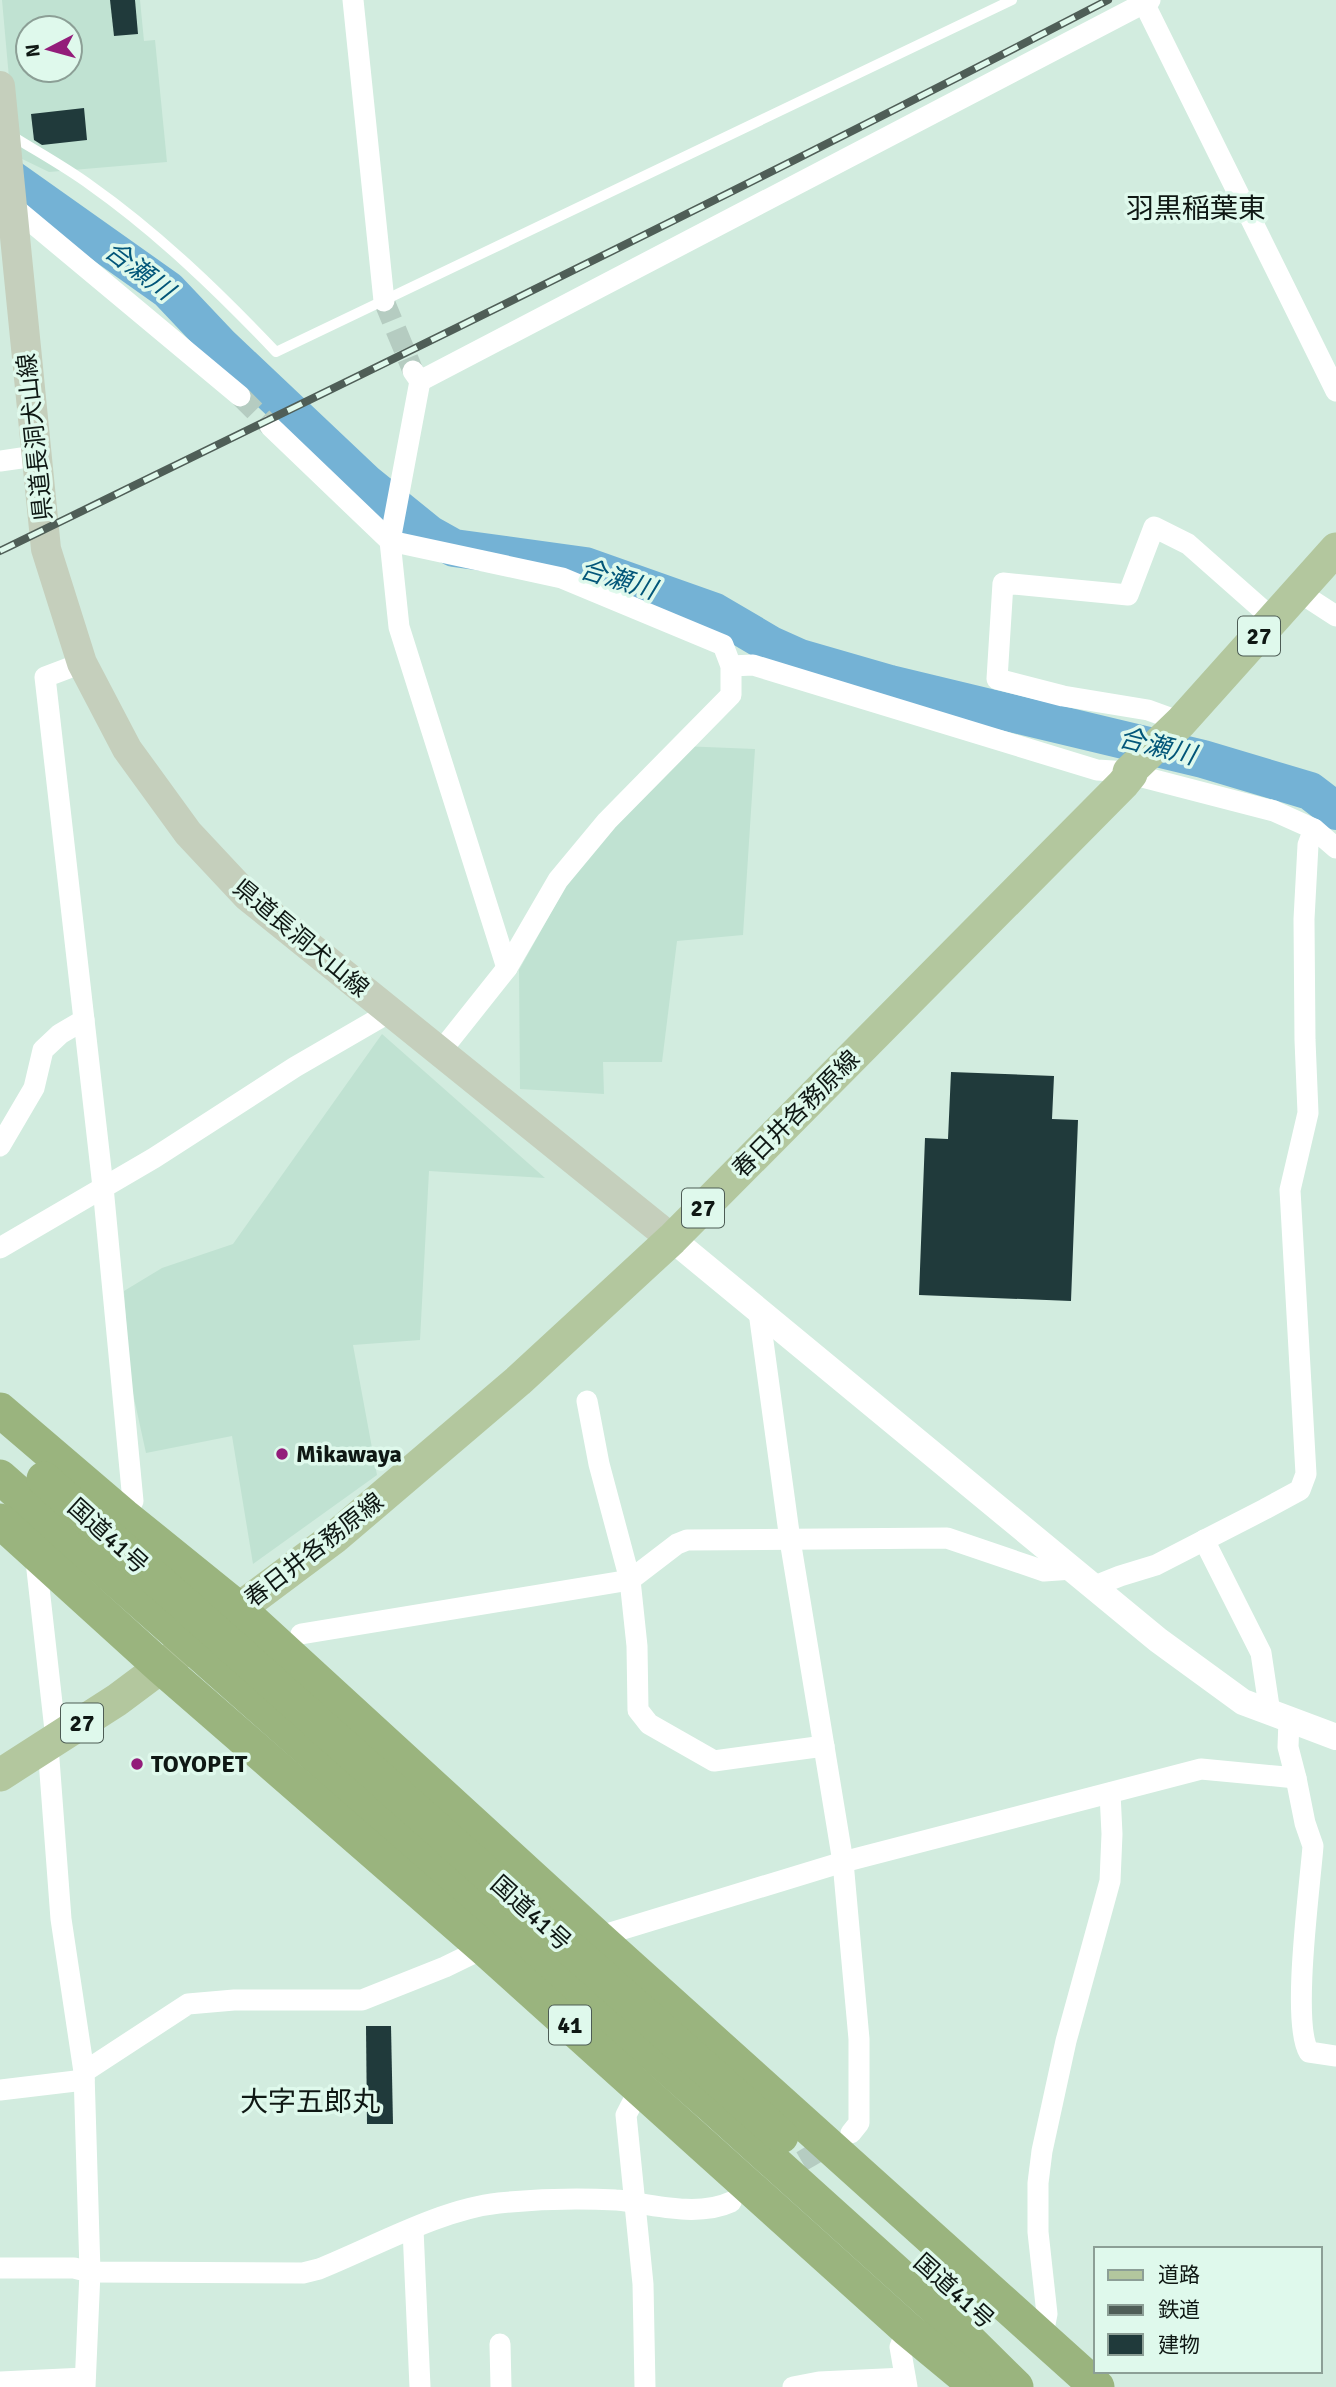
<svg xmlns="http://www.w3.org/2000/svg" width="1336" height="2387" viewBox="0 0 1336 2387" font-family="Signika,'Noto Sans JP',sans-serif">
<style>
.built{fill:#c0e2d2;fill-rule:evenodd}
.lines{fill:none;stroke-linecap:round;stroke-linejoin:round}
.river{stroke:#74b2d5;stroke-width:38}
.building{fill:#203a3b}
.minor-tunnel{stroke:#b5ccc1;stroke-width:21;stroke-dasharray:21 10;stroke-linecap:butt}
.service{stroke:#fff;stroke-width:10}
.minor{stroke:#fff;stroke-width:21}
.tertiary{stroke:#fff;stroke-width:26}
.secondary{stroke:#c5cfbc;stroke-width:30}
.primary{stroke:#b3c79e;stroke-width:33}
.trunk{stroke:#9ab47e;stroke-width:35}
.rail-casing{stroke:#4f5e57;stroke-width:8}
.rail{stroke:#dff9ec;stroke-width:5;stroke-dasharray:16;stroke-linecap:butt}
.poi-dot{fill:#931d7a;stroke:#dff9ec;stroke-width:2.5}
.labels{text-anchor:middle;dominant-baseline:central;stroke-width:7;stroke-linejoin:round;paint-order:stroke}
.shield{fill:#dff9ec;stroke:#4d5c55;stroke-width:2}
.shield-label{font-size:23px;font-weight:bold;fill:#0f1814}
.street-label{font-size:24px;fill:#0f1814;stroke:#dff9ec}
.poi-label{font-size:24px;font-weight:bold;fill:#0f1814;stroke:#dff9ec;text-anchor:start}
.water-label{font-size:26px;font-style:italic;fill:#025679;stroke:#dff9ec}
.quarter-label{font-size:28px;fill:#0f1814;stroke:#dff9ec}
</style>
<rect width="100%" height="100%" fill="#d2ecdf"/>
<g class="built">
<path d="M2,0H140L144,41L155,40L167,162L49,172L16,156ZM28,28H70V70H28Z"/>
<polygon points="681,746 755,749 743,935 677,941 662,1062 603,1062 604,1094 520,1089 519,970 566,886"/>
<polygon points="382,1034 545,1178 429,1171 420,1340 353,1345 377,1475 253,1564 232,1436 146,1453 130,1380 124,1291 162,1268 233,1244"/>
</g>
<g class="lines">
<polyline class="river" points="0,171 168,290 220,345 366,483 429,534 454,548 585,566 715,612 771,645 800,658 890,684 1203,759 1310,791 1336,811"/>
</g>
<g class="building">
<polygon points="110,0 135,0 138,34 114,36"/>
<polygon points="84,108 87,140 42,145 34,140 31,114"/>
<polygon points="951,1072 1054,1076 1052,1119 1078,1120 1071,1301 919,1295 925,1138 948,1139"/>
<polygon points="366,2026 391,2026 393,2124 367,2124"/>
</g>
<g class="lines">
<g class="minor-tunnel">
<polyline points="384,301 413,371"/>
<polyline points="240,396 270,426"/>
<polyline points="775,2177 838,2140"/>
</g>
<path class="service" d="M9,134C36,151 64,166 90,185C158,233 219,292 276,352L1012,0"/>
<g class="minor">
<polyline points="353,0 384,301"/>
<polyline points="1144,3 1336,391"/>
<polyline points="5,200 240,396"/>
<polyline points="413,371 420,381 390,541 399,627 507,968"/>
<polyline points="420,381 1150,0"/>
<polyline points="270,426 390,541 562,578 723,645 731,666 731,695 607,821 558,880 507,968 441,1051"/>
<polyline points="0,461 35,456"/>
<polyline points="1299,592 1336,616"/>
<polyline points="82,663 45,677 103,1187 133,1501 124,1516"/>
<polyline points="731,666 753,665 1097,770 1129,772"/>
<polyline points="1181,722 1148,710 1063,696 997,679 1003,583 1128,595 1154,527 1188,544 1274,620"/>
<polyline points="1131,774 1274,811 1314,829 1336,848"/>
<polyline points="0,1146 34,1088 43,1050 60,1034 84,1020"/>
<polyline points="0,1248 154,1158 295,1067 390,1012"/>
<polyline points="759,1312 790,1540 843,1862 859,2039 859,2123 851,2133"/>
<polyline points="587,1401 599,1464 630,1580 637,1646 638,1710 649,1724 714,1761 824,1746"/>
<polyline points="1204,1540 1261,1653 1270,1713"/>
<polyline points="35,1552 56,1739"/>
<polyline points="1095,1586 1120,1576 1156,1565 1265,1509 1300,1490 1306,1474 1290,1190 1308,1113 1305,1040 1304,919 1308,845 1314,829"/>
<polyline points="301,1634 630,1580 677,1544 687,1540 947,1538 1044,1571 1073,1569"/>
<polyline points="48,1746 61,1919 84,2072 90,2272 85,2387"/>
<path d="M1296,1778L1305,1823L1313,1846C1310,1886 1291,2024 1309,2052L1336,2056"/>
<polyline points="597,1937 843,1862 1201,1769 1296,1778 1288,1747 1289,1720"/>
<polyline points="84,2072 188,2004 234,2000 362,2000 445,1967 484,1948"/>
<polyline points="640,2088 626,2115 643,2284 645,2387"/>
<polyline points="0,2090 84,2080"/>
<polyline points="413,2229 420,2387"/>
<path d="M0,2268H74L90,2272L303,2273L319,2269C374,2247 441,2209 499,2203C537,2199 577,2198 616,2200C623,2200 630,2202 637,2203C666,2208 703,2215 731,2202"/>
<polyline points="907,2329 900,2347 907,2387"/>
<polyline points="1042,2339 1047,2314 1038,2232 1038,2183 1042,2151 1066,2041 1110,1881 1112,1834 1110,1793"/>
<polyline points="500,2344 501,2387"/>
<polyline points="0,2382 85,2378"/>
<polyline points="793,2387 819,2382 905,2378"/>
</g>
<polyline class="tertiary" points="672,1239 1158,1640 1243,1702 1336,1737"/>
<polyline class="secondary" points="0,86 46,549 82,663 127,749 188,833 247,896 672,1239"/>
<polyline class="primary" points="0,1775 117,1700 335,1537 518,1381 672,1239 1123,784 1131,774 1129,772 1181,722 1336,549"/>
<g class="trunk">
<polyline points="0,1410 124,1516 239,1609 597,1937 1097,2387"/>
<polyline points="0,1477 714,2108 938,2310 1016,2387"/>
<polyline points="44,1479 781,2136"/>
<polyline points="0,1521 161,1667 484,1948 907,2329 977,2387"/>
</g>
<defs>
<path id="rail" d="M0,551C371,370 742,190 1108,0"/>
</defs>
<use href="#rail" class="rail-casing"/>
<use href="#rail" class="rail"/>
</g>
<g class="poi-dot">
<circle cx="282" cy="1454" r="7"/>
<circle cx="137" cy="1764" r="7"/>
</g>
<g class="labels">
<g class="shield">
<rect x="1238" y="616.5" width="42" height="39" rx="5"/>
<rect x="682" y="1188.5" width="42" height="39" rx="5"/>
<rect x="61" y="1703.5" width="42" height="39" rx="5"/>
<rect x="549" y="2005.5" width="42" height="39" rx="5"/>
</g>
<g class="shield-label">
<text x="1259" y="636">27</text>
<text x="703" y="1208">27</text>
<text x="82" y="1723">27</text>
<text x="570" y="2025">41</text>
</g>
<g class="street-label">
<text transform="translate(35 437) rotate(-96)">県道長洞犬山線</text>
<text transform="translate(301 938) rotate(40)">県道長洞犬山線</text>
<text transform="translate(796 1114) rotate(-45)">春日井各務原線</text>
<text transform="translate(108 1536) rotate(42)">国道41号</text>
<text transform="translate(314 1550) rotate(-38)">春日井各務原線</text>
<text transform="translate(531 1913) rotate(42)">国道41号</text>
<text transform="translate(954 2291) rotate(42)">国道41号</text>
</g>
<g class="poi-label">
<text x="296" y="1454">Mikawaya</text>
<text x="151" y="1764">TOYOPET</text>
</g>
<g class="water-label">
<text transform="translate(139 271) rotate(37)">合瀬川</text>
<text transform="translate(618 580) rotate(17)">合瀬川</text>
<text transform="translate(1157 747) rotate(14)">合瀬川</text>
</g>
<g class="quarter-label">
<text x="1196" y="209">羽黒稲葉東</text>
<text x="310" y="2102">大字五郎丸</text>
</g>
</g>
<rect x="1094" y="2247" width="228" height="126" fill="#dff9ec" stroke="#8c9f96" stroke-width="2"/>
<rect x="1108" y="2270" width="35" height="10" fill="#b3c79e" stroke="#8c9f96" stroke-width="2"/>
<text x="1158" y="2282" font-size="21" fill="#0f1814">道路</text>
<rect x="1108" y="2305" width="35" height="10" fill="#4f5e57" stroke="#8c9f96" stroke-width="2"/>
<text x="1158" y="2317" font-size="21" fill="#0f1814">鉄道</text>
<rect x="1108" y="2334" width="35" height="21" fill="#203a3b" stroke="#8c9f96" stroke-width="2"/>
<text x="1158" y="2352" font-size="21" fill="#0f1814">建物</text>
<g transform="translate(49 49) rotate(264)"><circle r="33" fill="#dff9ec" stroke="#8c9f96" stroke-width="2"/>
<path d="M0-5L12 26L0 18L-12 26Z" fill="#931d7a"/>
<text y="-10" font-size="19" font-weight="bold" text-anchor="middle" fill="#0f1814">N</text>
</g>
</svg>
